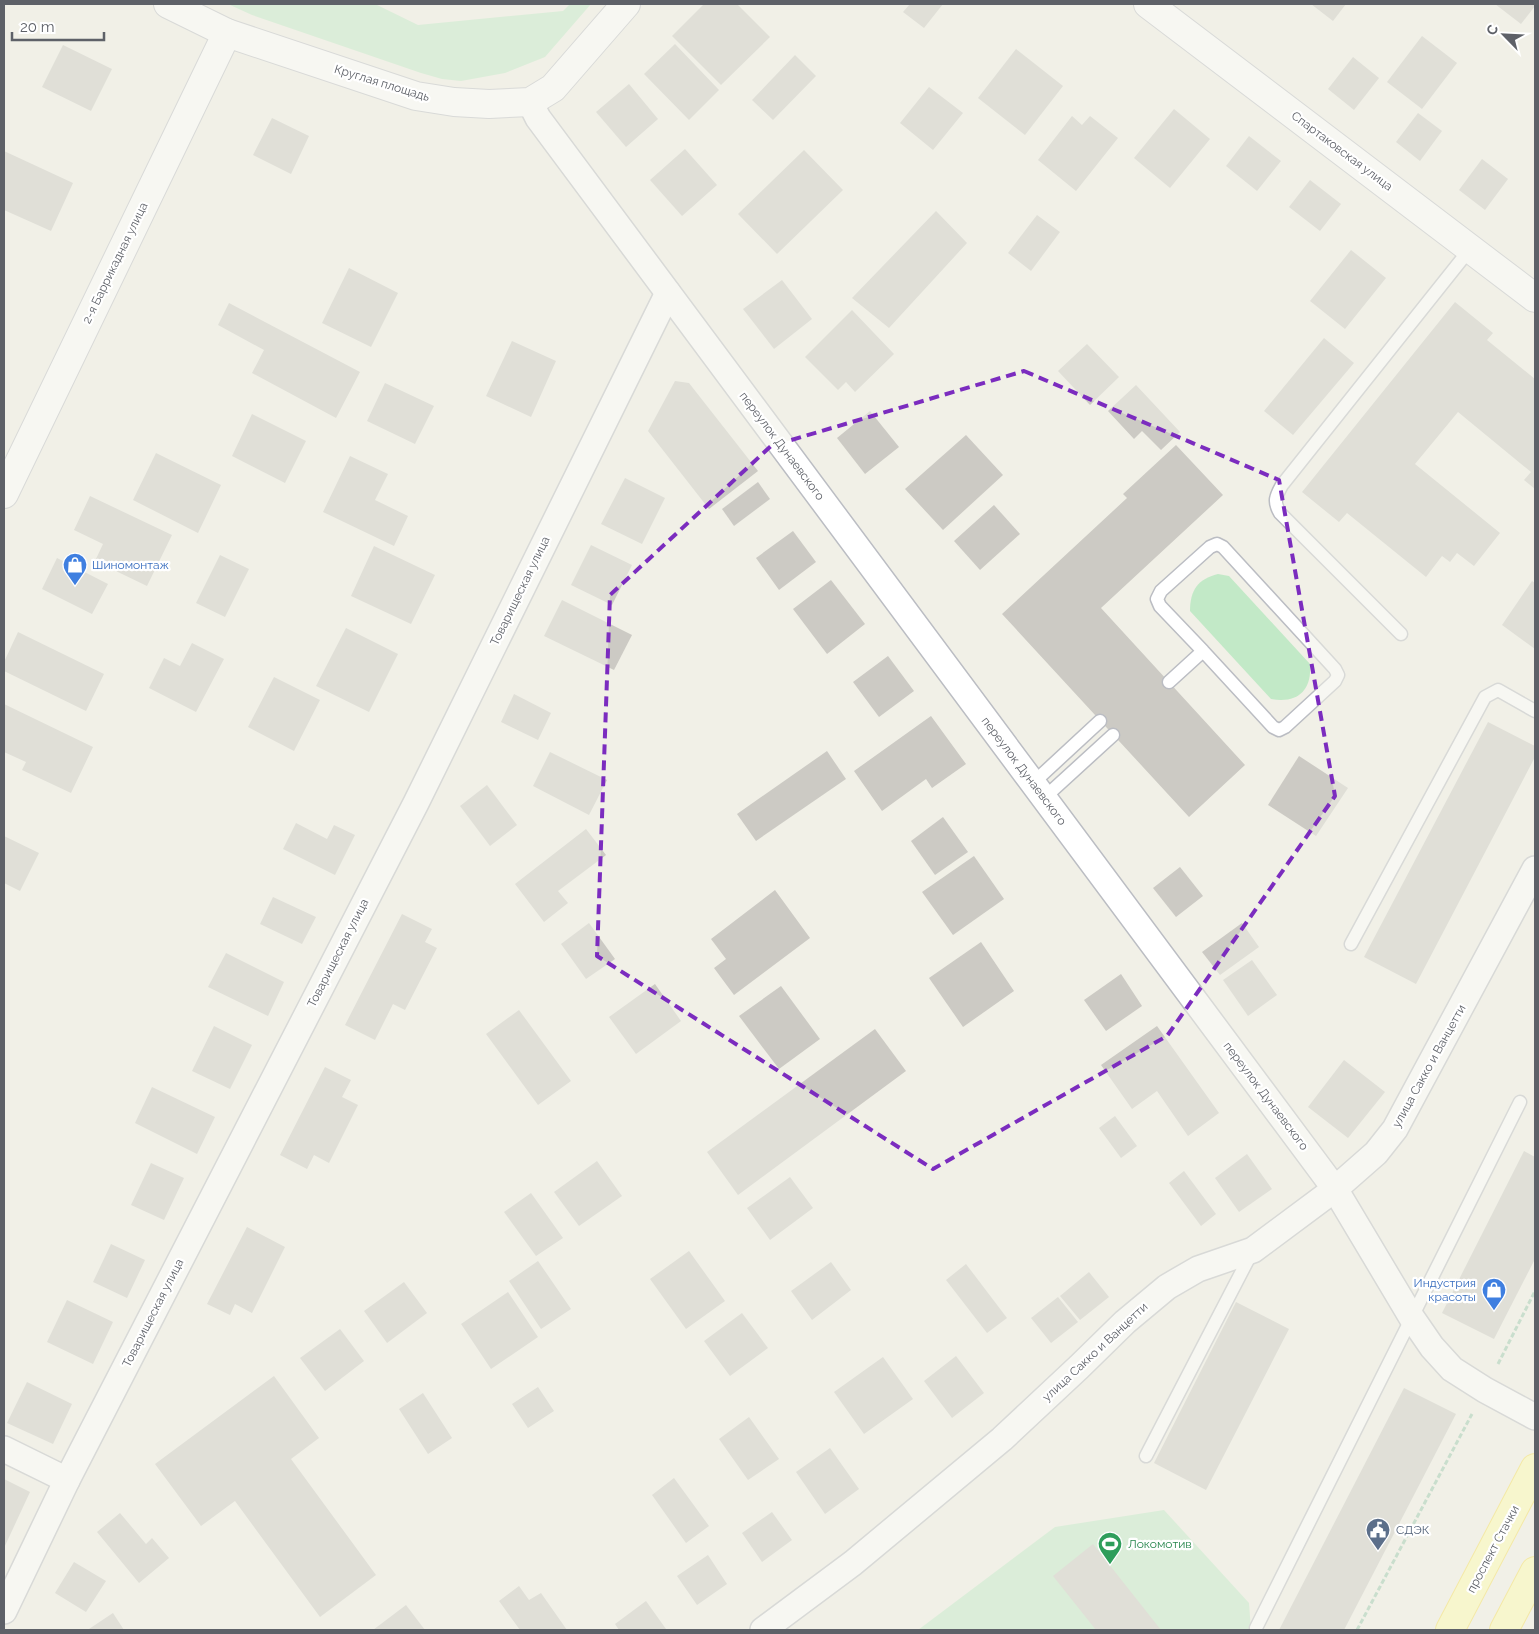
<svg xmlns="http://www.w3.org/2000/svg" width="1539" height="1634" viewBox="0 0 1539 1634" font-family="Raleway,sans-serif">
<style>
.green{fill:#c2e9c7}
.building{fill:#cccac4}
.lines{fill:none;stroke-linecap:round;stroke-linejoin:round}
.lane-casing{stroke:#bbbdc3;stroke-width:15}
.street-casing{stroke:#bbbdc3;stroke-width:28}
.secondary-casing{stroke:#bcbec5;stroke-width:30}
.primary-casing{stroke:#f8e058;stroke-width:30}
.path{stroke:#9ac8ad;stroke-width:3;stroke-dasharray:5 2.5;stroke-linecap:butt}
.lane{stroke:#fff;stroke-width:12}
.street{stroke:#fff;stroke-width:25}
.secondary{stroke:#fff;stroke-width:28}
.primary{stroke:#fffcae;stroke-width:28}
.marked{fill:none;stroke:#7b2cbf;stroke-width:4;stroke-dasharray:10 6;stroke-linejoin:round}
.labels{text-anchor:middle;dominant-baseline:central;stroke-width:4.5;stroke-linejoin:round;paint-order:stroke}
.street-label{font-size:12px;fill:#5e6168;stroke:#fff}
.shop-label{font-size:12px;fill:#366cbe;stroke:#fff;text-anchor:start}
.service-label{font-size:12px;fill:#4e5e75;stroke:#fff;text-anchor:start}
.leisure-label{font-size:12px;fill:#27864d;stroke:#fff;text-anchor:start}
</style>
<rect width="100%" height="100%" fill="#f1f0e7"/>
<g class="green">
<polygon points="228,4 375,4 418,25 563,11 570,4 591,4 545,57 505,73 461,81 442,79 421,73 252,15"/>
<path d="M1218,574L1229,576L1310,664C1312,690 1298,704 1271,699L1190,611C1190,590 1198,579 1218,574Z"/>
<polygon points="1164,1510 1249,1603 1251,1630 918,1630 1055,1527"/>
</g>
<g class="building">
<polygon points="704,4 737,4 770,37 721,85 672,36"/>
<polygon points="910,4 943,4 924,28 903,12"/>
<polygon points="1311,4 1346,4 1333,21"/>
<polygon points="1495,4 1535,4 1535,6 1521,24"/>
<polygon points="1422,36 1457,63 1422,109 1387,82"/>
<polygon points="675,44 719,90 689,120 644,74"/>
<polygon points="63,45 112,69 91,111 42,87"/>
<polygon points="1016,49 1063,86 1025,135 978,98"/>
<polygon points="795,55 816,76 773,120 752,100"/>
<polygon points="1353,57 1379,78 1354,110 1328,89"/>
<polygon points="629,84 658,119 626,147 596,112"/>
<polygon points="929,87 963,113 933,150 900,123"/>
<polygon points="1174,109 1210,139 1170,188 1134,158"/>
<polygon points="1418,113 1442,131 1420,161 1396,142"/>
<polygon points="1072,116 1082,125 1090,116 1118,138 1076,191 1038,160"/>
<polygon points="272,118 309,136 291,174 253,155"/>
<polygon points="1249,136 1281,161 1257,191 1226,166"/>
<polygon points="685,149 717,185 682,216 650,180"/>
<polygon points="804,150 843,190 777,254 738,214"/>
<polygon points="4,151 73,183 51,231 4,210"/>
<polygon points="1482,159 1508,179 1485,210 1459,190"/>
<polygon points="1310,180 1341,204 1320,231 1289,207"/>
<polygon points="936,211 967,243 889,328 852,298"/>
<polygon points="1037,215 1060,232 1031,271 1008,253"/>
<polygon points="1351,250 1386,278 1345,329 1310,301"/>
<polygon points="349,268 398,293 371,347 322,323"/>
<polygon points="782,280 812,319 774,349 743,309"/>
<polygon points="1455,302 1493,333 1487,340 1535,379 1535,489 1524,480 1531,472 1458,412 1415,464 1500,533 1474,566 1457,553 1450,562 1442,556 1426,577 1347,513 1339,522 1302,492"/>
<polygon points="229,303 360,372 336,418 252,373 264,350 218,325"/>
<polygon points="852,310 894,354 855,392 846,382 838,390 805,357"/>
<polygon points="1324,338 1354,363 1293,435 1264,411"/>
<polygon points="512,341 556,361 531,417 486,396"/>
<polygon points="1087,344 1119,377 1090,405 1058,371"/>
<polygon points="675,381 689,383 758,471 709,509 648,431"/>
<polygon points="385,383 434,406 415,444 367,421"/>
<polygon points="1136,385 1180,432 1161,450 1142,431 1134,439 1108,411"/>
<polygon points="870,411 899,447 865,474 837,438"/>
<polygon points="252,414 306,441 285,483 232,456"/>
<polygon points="966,435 1003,475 943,530 905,489"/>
<polygon points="1176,445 1223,495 1101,608 1245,765 1189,817 1002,614 1127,498 1123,494"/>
<polygon points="156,453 221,485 198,533 133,500"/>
<polygon points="350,456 388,474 375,500 408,516 394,546 323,512"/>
<polygon points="625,478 665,498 642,544 601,524"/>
<polygon points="758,482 770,499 734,526 722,509"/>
<polygon points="90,496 172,535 147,586 95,561 103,544 74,530"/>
<polygon points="994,505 1020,534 980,570 954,541"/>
<polygon points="793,531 816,562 779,590 756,558"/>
<polygon points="591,545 632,565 612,605 571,585"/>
<polygon points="374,546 435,575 411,624 351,596"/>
<polygon points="220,555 249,569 225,617 196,603"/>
<polygon points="57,558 108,584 92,614 42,589"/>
<polygon points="831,580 865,624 827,654 793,609"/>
<polygon points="1532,581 1535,583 1535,649 1502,625"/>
<polygon points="562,600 632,635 614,670 544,636"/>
<polygon points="346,628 398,654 369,712 316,686"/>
<polygon points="18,632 104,674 86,711 4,671 4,662"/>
<polygon points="192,643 224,659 196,712 149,688 164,658 180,666"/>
<polygon points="888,656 914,691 879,717 853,682"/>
<polygon points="274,677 320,700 294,751 248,727"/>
<polygon points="514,694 551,713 538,740 501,722"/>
<polygon points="4,704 93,747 71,793 22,770 26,762 4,752"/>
<polygon points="931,716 966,764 932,788 926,779 882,811 854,771"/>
<polygon points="1488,722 1535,746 1535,757 1416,984 1364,957"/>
<polygon points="827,751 846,779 756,841 737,814"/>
<polygon points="550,752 607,780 589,815 533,786"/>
<polygon points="1299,756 1348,788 1316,836 1268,805"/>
<polygon points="487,785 517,825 490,846 460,806"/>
<polygon points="943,817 968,852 935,875 911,841"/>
<polygon points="296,823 327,839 334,825 355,835 335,875 283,849"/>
<polygon points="586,829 606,855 558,891 568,903 544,922 515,884"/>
<polygon points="4,836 39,853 20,891 4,883"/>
<polygon points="974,856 1004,899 953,935 922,892"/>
<polygon points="1180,867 1203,896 1176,917 1153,888"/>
<polygon points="775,890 810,938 734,995 714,968 726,959 711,939"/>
<polygon points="273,897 316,917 302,944 260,924"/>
<polygon points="402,914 432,929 425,942 437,948 405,1010 393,1004 375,1040 345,1025"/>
<polygon points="589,923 615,959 586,979 561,944"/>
<polygon points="1242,923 1259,947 1220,975 1202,952"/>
<polygon points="981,942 1014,991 963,1027 929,978"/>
<polygon points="226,953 284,982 268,1016 208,987"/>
<polygon points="1252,960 1277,995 1248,1016 1223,980"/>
<polygon points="1121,974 1142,1006 1106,1031 1084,1000"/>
<polygon points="655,984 681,1021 636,1054 609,1017"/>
<polygon points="781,986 820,1039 779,1069 739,1016"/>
<polygon points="519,1010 571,1081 538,1105 486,1034"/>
<polygon points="214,1026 252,1045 230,1089 192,1071"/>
<polygon points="1157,1026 1219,1113 1188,1136 1157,1091 1132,1109 1101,1065"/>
<polygon points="875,1029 906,1071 738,1195 707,1152"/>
<polygon points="1344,1060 1385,1092 1348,1138 1308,1107"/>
<polygon points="325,1067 351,1080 342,1097 358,1105 329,1163 314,1155 307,1169 280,1155"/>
<polygon points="152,1087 215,1117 197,1154 135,1123"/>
<polygon points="1115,1116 1137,1146 1121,1158 1099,1128"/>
<polygon points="1524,1151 1535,1157 1535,1259 1494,1339 1442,1313"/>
<polygon points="1247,1154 1272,1189 1239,1212 1215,1178"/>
<polygon points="597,1161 622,1196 579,1226 554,1192"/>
<polygon points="151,1163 184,1178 164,1220 131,1205"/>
<polygon points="1184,1171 1216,1214 1201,1226 1169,1183"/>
<polygon points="790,1177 813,1208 770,1240 747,1208"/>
<polygon points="531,1193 563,1238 536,1256 504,1212"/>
<polygon points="247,1227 285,1247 252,1313 235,1304 230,1315 207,1304"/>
<polygon points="111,1244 145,1260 127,1298 93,1282"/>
<polygon points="689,1251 725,1301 686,1329 650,1279"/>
<polygon points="538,1261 571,1309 541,1329 509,1281"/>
<polygon points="831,1262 851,1290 812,1320 791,1291"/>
<polygon points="966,1264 1007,1318 987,1333 946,1280"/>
<polygon points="1089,1272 1109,1297 1080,1320 1060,1296"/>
<polygon points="404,1282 427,1313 387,1343 364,1311"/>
<polygon points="508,1292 538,1337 491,1369 461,1324"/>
<polygon points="1058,1297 1078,1322 1051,1343 1031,1318"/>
<polygon points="67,1300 113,1322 93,1364 47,1342"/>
<polygon points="1236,1302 1289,1329 1206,1490 1154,1463"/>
<polygon points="742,1313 768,1348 730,1376 704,1341"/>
<polygon points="340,1329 364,1361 325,1391 300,1358"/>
<polygon points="956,1356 984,1393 952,1418 924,1381"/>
<polygon points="883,1357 913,1399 864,1434 834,1392"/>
<polygon points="274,1376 319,1438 291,1459 376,1575 320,1617 235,1501 201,1526 155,1464"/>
<polygon points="27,1382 72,1404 53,1444 7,1423"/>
<polygon points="538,1387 554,1411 528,1428 512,1404"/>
<polygon points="1404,1388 1456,1414 1344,1630 1279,1630"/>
<polygon points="423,1393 452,1438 428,1454 399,1409"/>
<polygon points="749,1417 779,1459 748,1480 719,1439"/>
<polygon points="830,1448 859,1489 825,1514 796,1472"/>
<polygon points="674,1478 709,1526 686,1543 652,1495"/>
<polygon points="4,1479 30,1492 4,1548"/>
<polygon points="772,1512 792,1540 762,1562 742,1533"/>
<polygon points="120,1513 146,1544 152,1538 169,1558 139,1583 97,1532"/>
<polygon points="1093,1544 1161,1630 1096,1630 1053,1576"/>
<polygon points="708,1555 727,1584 697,1605 677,1576"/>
<polygon points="74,1562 106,1581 86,1612 55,1593"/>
<polygon points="519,1586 529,1600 541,1593 567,1630 520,1630 499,1601"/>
<polygon points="646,1601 666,1629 664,1630 619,1630 615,1624"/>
<polygon points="406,1605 425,1630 373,1630"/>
<polygon points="113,1613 124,1630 89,1630 89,1629"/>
</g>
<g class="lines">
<defs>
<g id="lane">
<path d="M1401,634L1280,513C1273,501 1276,496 1282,485L1470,249"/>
<polyline points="1169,682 1203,651 1273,727 1279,730 1285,727 1335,681 1338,675 1335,669 1223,547 1217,544 1210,547 1161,591 1157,599 1160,606 1203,651"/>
<polyline points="1033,783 1100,721"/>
<polyline points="1044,798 1113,735"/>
<polyline points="1351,944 1485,697 1498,690 1535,711"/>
<polyline points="1146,1456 1252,1252"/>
<polyline points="1256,1628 1520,1102"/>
</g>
<g id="street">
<polyline points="530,102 538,118 1335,1189 1412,1318 1432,1347 1452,1369 1485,1390 1535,1417"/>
<polyline points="4,1449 67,1480"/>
<polyline points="4,1611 67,1480 416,803 668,293"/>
<polyline points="763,1630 853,1563 1002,1439 1079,1367 1125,1322 1167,1287 1198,1269 1253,1250 1335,1189 1376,1153 1395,1129 1535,869"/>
</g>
<g id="secondary">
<polyline points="168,4 227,33 416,96 454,102 489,104 530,102 553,88 626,4"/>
<polyline points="1148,4 1535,298"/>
<polyline points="4,494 227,33"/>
</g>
<g id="primary">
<polyline points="1450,1630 1535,1468"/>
<polyline points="1504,1630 1535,1571"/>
</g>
</defs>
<use href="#lane" class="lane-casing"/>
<use href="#street" class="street-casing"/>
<use href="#secondary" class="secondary-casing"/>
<use href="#primary" class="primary-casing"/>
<g class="path">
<polyline points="1498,1364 1535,1291"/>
<polyline points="1357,1630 1472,1414"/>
</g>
<use href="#lane" class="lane"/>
<use href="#street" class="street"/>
<use href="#secondary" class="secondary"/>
<use href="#primary" class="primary"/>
</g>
<path d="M0 0H1539V1634H0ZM1024,371L1279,480L1335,796L1167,1036L933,1169L597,956L610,595L771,446Z" fill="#f1f0e7" fill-opacity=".55" fill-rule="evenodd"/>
<path class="marked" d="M1024,371L1279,480L1335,796L1167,1036L933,1169L597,956L610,595L771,446Z"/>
<defs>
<symbol id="shop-pin" viewBox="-11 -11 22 30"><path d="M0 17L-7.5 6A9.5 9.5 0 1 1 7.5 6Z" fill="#3f7fe0" stroke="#fff"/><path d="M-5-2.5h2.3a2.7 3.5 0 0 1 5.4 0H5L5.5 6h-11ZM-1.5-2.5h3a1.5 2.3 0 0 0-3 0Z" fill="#fff"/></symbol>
<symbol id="civic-pin" viewBox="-11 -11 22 30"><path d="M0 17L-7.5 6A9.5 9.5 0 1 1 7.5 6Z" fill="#5c6f8a" stroke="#fff"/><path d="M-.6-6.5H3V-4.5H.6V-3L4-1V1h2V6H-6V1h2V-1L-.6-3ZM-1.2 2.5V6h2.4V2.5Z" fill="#fff"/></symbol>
<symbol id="stadium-pin" viewBox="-11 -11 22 30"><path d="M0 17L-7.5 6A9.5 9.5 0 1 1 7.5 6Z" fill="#2e9e5b" stroke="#fff"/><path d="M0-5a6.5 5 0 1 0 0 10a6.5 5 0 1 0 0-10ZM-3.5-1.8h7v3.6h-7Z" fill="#fff"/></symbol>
</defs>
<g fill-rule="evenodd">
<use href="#shop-pin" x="61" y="551" width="28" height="38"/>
<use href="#shop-pin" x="1480" y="1276" width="28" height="38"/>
<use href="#civic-pin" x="1364" y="1516" width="28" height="38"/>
<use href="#stadium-pin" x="1096" y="1530" width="28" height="38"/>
</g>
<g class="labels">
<g class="street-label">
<text transform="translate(382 83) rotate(17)">Круглая площадь</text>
<text transform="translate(1342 151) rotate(37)">Спартаковская улица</text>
<text transform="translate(115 263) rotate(-64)">2-я Баррикадная улица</text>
<text transform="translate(782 446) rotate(53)">переулок Дунаевского</text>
<text transform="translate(520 591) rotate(-64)">Товарищеская улица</text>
<text transform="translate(1024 771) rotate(53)">переулок Дунаевского</text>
<text transform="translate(338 953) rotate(-63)">Товарищеская улица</text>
<text transform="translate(1429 1066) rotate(-61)">улица Сакко и Ванцетти</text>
<text transform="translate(1266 1096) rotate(53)">переулок Дунаевского</text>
<text transform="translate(153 1313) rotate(-63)">Товарищеская улица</text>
<text transform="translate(1095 1352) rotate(-43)">улица Сакко и Ванцетти</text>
<text transform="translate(1493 1549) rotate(-62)">проспект Стачки</text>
</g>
<g class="shop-label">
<text x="92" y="565">Шиномонтаж</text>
<text x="1476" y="1283" text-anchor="end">Индустрия<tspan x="1476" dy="14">красоты</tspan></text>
</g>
<g class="service-label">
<text x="1396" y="1530">СДЭК</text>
</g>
<g class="leisure-label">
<text x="1128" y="1544">Локомотив</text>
</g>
</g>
<rect width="1539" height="1634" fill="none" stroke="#5e6168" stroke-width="10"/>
<g transform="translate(1504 35) rotate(294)" stroke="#ffffff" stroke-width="4" paint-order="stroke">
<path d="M0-4L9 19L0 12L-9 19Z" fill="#5e6168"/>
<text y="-8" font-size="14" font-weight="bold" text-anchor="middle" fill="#5e6168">С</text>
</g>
<path d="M12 32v8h92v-8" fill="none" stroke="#5e6168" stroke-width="2.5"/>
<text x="20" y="32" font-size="15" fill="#5e6168" stroke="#ffffff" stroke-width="4" paint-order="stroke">20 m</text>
</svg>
